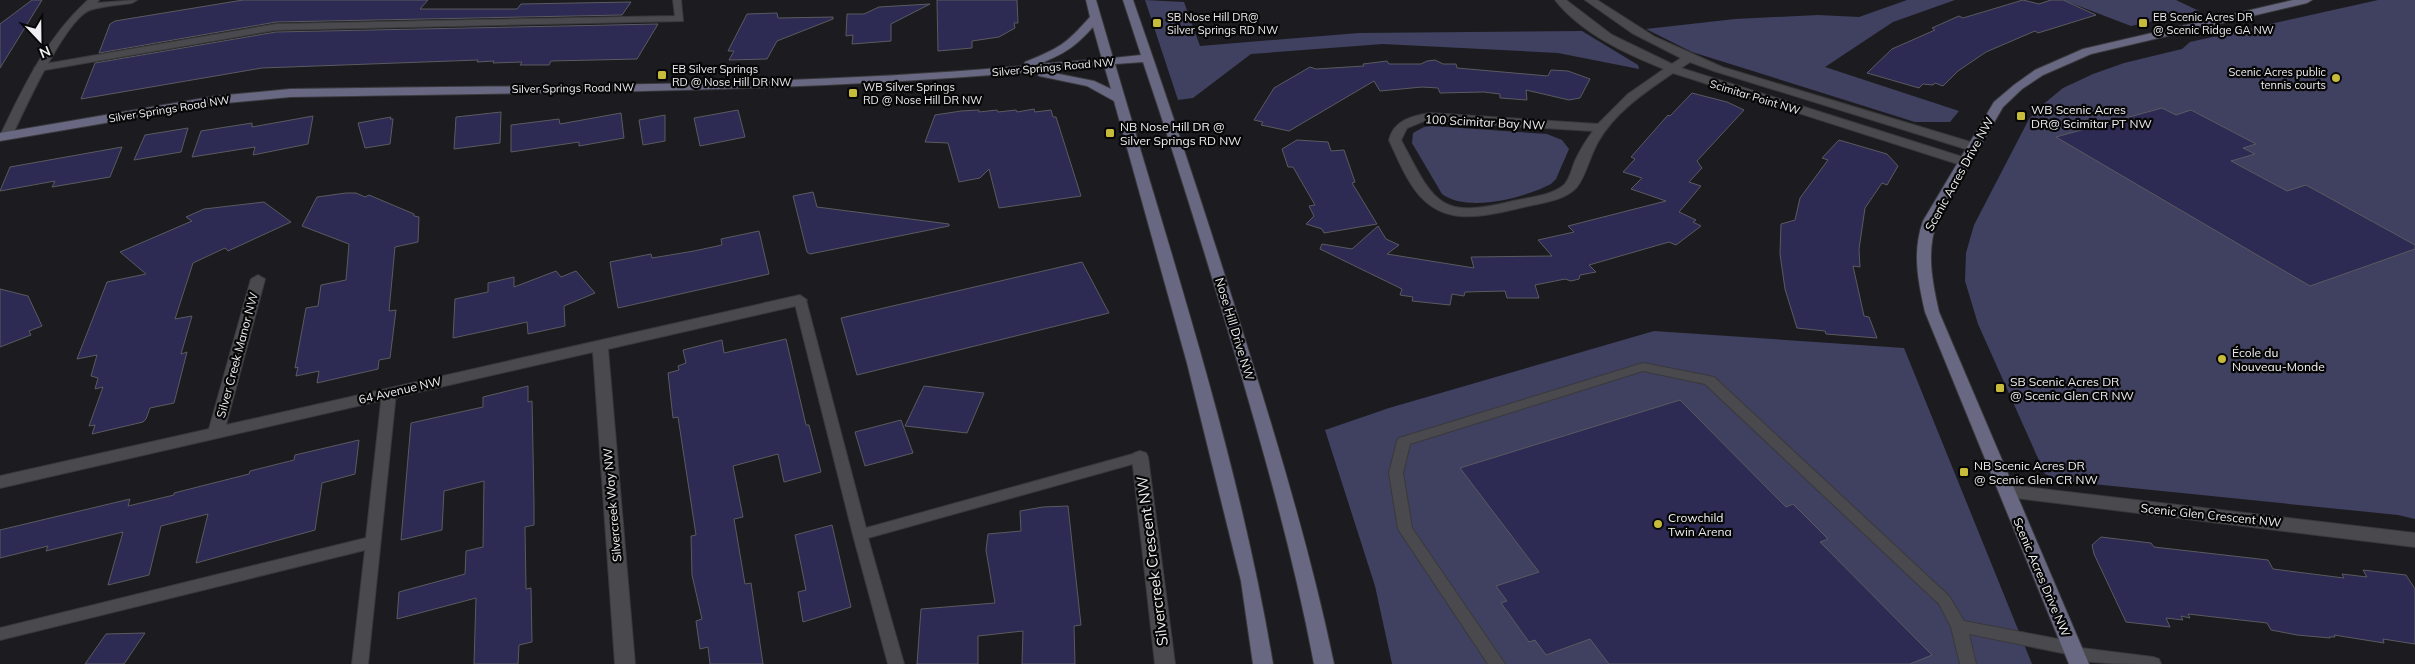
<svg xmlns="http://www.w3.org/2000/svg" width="2415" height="664" viewBox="0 0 2415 664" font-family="Mulish,sans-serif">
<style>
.green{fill:#404060}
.building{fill:#2d2a54;stroke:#5a5a5f}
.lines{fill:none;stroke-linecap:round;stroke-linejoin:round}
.lane-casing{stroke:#39393d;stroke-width:2}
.street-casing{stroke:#39393d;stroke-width:2}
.secondary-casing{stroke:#39393d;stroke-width:2}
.lane{fill:#49494e;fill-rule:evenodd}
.street{fill:#49494e;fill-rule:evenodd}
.secondary{fill:#686882;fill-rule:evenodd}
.poi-dot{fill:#c7bb3b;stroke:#070708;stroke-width:2}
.labels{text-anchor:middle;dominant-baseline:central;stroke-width:4.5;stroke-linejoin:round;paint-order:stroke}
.far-poi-label{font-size:11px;fill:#efeff2;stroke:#070708;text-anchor:start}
.far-street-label{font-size:11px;fill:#efeff2;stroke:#070708}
.poi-label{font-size:12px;fill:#efeff2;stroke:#070708;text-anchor:start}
.street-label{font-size:12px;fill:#efeff2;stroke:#070708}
.near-street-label{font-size:15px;fill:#efeff2;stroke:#070708}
</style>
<rect width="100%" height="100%" fill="#1c1c20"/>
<g class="green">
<polygon points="1145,0 1184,2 1200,46 1359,33 1582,31 1638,65 1639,69 1558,53 1383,44 1251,54 1193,98 1178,100"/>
<polygon points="1907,0 1955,0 1893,22 1825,67 1959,111 1950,122 1915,122 1692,52 1646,29 1735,19 1818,15 1859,17"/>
<polygon points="2063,0 2176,0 2199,11 2131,26"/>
<polygon points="2378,0 2415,0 2415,519 2398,515 2063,481 2045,474 1978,324 1965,281 1966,253 1974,225 2029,119 2040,107 2063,88 2093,74 2124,63 2182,49 2190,42"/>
<path d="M1432,126L1547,134L1562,140L1569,149L1556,179L1551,184C1524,198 1468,213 1442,194L1412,143L1413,133L1424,127Z"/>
<polygon points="1654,331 1904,348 2032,664 1392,664 1375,586 1325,430 1389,408"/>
</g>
<g class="building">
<polygon points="32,0 42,0 0,68 0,24"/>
<polygon points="243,0 428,0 420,9 517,9 521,4 631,2 622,15 276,22 99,53 110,24 115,21"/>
<polygon points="937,0 1017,0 1018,23 1014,23 1015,28 999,37 972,41 972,48 938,51"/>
<polygon points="2023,0 2039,4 2051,0 2063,0 2096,15 2038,33 2035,31 1986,52 1958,71 1943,86 1935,83 1933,85 1923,84 1919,88 1867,73 1892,49 1935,30 1932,28 1959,16 1963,18"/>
<polygon points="930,4 891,24 891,41 852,44 853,35 846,36 847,14 864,14 879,7"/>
<polygon points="777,13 778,18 833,17 833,19 777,41 767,59 729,60 734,51 728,51 747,14"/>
<polygon points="658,24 637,59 551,61 549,65 520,65 522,62 493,63 494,61 477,62 478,60 262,68 81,99 95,63 276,32"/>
<polygon points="1435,60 1443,64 1456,64 1457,68 1548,76 1551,70 1568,71 1590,79 1580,98 1569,100 1526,90 1527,100 1500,98 1500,94 1484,92 1440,93 1438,88 1422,87 1380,91 1374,81 1289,131 1261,125 1263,122 1254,120 1274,88 1310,67 1316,69 1364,66 1363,64 1387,61 1389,64 1421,64 1427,61"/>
<polygon points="1692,93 1727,102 1744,110 1697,161 1702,168 1689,182 1701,186 1679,212 1696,220 1693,222 1701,226 1676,245 1669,242 1589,265 1596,272 1580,275 1579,279 1571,281 1565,279 1535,285 1539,298 1507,298 1505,291 1465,292 1464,296 1452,294 1450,305 1412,301 1413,297 1400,295 1402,289 1320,249 1322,244 1352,249 1378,226 1386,239 1399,245 1387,254 1474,268 1471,257 1552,256 1538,240 1574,232 1568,226 1666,201 1631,189 1642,178 1623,172 1635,159 1631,157 1668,115 1670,116"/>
<polygon points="2162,108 2176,115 2191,110 2256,144 2243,148 2255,154 2231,161 2287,191 2306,185 2415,245 2415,249 2310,286 2056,137"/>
<polygon points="1034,109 1035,112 1051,110 1053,117 1056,117 1081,196 999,208 989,169 980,178 959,182 948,143 925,142 935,115 961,111 979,110 979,112 997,110 998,112 1016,110 1017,112"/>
<polygon points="738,110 745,137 700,146 694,118"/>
<polygon points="501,112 500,143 454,149 456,117"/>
<polygon points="621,113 624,138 579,146 579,142 511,152 511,125 559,119 560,124"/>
<polygon points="665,115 665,141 643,145 639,120"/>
<polygon points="313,116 308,144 253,155 255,147 192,157 201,131 252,123 252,127"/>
<polygon points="391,117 390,119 393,119 390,144 365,148 358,123"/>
<polygon points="188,128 181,152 134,160 145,135"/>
<polygon points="1297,140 1328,142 1331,151 1344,150 1355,182 1352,183 1377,224 1324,233 1322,229 1306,224 1314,216 1309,206 1315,205 1293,167 1288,167 1282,149"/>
<polygon points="1839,140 1887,154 1898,166 1887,185 1882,183 1865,208 1859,249 1860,267 1853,266 1864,316 1869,317 1877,338 1826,334 1825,331 1797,328 1785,289 1780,254 1781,224 1795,220 1800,198 1828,160 1822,158"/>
<polygon points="122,147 110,177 52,187 55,181 0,191 10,167"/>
<polygon points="813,192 817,207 949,224 949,226 810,254 807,252 793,196"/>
<polygon points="346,193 356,193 365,197 369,195 414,214 414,216 419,217 418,242 395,247 389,311 396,310 390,358 379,360 378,369 317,383 319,371 296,376 298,367 295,368 306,308 318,306 321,285 346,280 349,244 302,226 317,197"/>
<polygon points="264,202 291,222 228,251 225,248 193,263 175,319 192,316 181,354 187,352 174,403 150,408 146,419 143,422 92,434 95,425 89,426 103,387 95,389 98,378 91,376 97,355 77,359 107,282 146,274 120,252 192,221 186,217 204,209"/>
<polygon points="759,231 769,274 618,308 610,262 651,254 652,258 694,251 722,245 721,239"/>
<polygon points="1082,262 1109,313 857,375 841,318"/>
<polygon points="556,271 561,277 576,271 595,293 564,306 565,326 528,334 527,322 453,338 455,299 488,292 488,283 514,277 514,287"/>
<polygon points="0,289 28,296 42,326 29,331 31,335 0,347"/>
<polygon points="786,339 806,425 809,425 821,472 784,482 778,454 733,466 743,517 734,519 745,584 751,583 763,664 710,664 708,647 700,649 696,621 702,619 692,575 691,536 696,535 678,417 673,418 668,373 679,370 678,366 686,363 683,350 722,340 724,353"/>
<polygon points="528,386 528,402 532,401 534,503 534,525 525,527 526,589 531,588 532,642 519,645 518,664 474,664 476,598 397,619 399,592 465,574 466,551 483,547 484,481 444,491 442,530 401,540 411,423 483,407 483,397"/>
<polygon points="924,386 984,393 967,433 905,426"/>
<polygon points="1680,400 1786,507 1793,504 1828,539 1820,542 1932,655 1910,664 1609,664 1590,639 1546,655 1535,640 1529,642 1501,603 1507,601 1496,586 1539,572 1460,468"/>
<polygon points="901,420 913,453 865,466 855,432"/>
<polygon points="359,440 355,474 322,483 315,530 196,563 208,514 161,526 149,575 108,585 123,532 46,551 48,546 0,558 0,530 130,499 128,506 174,495 174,493 249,474 250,471 294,460 295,455"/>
<polygon points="1068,506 1081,625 1074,626 1075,664 1022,664 1023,631 978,636 978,664 917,664 921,609 995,603 986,550 988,534 1021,531 1020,511 1043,507"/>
<polygon points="832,525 851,607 803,622 798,592 806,590 795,535"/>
<polygon points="2101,537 2151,543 2154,547 2268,560 2273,569 2344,578 2342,574 2367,577 2363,570 2406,575 2415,589 2415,644 2383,639 2384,643 2334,635 2335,637 2329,637 2330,638 2297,635 2271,630 2267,623 2188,614 2190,618 2181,616 2183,620 2166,618 2170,627 2126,622 2094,554 2092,545"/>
<polygon points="145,633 124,664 85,664 106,634"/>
</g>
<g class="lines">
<defs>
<g id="lane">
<polygon points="673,0 681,0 683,21 276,30 39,71 34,68 39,65 276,24 675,16"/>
<polygon points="800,296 806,300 866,528 1140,452 1145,453 1147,457 1145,461 1140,462 868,538 904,664 888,664 853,535 794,300"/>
<path d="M1643,363L1714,377L1949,596L1964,621L2073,642L2079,644L2081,648L2153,657L2159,659L2161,664C2132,664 2098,664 2069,659L2067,654L1969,634L1976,664H1960L1951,627L1939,604L1705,384L1643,371L1410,444L1403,473L1412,528L1505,664H1488L1398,529L1389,473L1397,441L1399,438Z"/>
<polygon points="389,389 396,393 368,664 352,664 365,550 0,640 0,628 366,538 382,393"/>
</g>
<g id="street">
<path d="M88,0H99L97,3L137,0L132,3C119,5 103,6 90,10C65,19 24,111 12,136L6,140L2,139L0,136C24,86 47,37 88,0Z"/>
<path d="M1555,0H1566L1612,35L1672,64L1681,58L1632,33L1585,0H1597L1655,37L1722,67L1977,144L1979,147L1977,150H1969L1714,71L1690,62L1681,68L1969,159L1971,162L1965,166L1961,165L1673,73C1645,92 1615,112 1598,142C1590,156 1586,175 1577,187C1564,201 1541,203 1524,207C1480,217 1439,229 1411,184C1402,170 1396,155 1389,140C1394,120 1412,116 1430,113L1598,124L1628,94L1664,69C1626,54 1581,33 1555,0ZM1424,121H1430L1593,131C1586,140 1580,150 1575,161C1572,168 1570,179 1564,185C1551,196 1530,197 1513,201C1438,220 1434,202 1401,140L1407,128Z"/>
<polygon points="258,275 265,279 226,425 800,295 807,300 800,305 608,349 635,664 615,664 593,352 0,488 0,476 209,429 251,279"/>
<polygon points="1140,451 1146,453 1148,457 1175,664 1155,664 1132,457 1134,453"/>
<polygon points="2008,485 2415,533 2415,547 2008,497 2002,495 1999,491 2002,487"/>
</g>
<g id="secondary">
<path d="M1086,0H1096L1113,58L1141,55L1123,0H1133C1175,120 1215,242 1253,365C1284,464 1313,563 1334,664H1314C1295,563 1267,463 1238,364C1208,263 1177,162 1143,62L1115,64C1173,262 1239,460 1273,664H1253L1241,581L1187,363L1114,101L1087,86L1039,76L1037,74L1042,71C792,93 541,92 290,97L216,104L0,141V133L216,96L290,89C535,85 780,87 1024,66L1025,62C1060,48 1066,44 1090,17ZM1093,27L1102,59L1039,64C1064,54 1075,47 1093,27ZM1104,65L1111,89L1094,81L1044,71Z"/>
<path d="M2293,0H2312L2307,3L2091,54L2043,75L2022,89L2003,107L1937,221C1926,252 1932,281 1939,312L2089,664H2069L1925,312C1918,281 1912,252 1923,221L1994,102L2014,85L2035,70L2083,49Z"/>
</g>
</defs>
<use href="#lane" class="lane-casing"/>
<use href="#street" class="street-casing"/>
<use href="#secondary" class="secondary-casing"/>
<use href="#lane" class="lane"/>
<use href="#street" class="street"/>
<use href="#secondary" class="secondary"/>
</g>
<g class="poi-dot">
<rect x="1152" y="18" width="10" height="10" rx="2.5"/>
<rect x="2138" y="18" width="10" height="10" rx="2.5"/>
<rect x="657" y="70" width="10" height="10" rx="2.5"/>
<circle cx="2336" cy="78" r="5"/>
<rect x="848" y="88" width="10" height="10" rx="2.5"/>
<rect x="2016" y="111" width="10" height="10" rx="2.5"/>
<rect x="1105" y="128" width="10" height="10" rx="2.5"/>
<circle cx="2222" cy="359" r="5"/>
<rect x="1995" y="383" width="10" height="10" rx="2.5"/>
<rect x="1959" y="467" width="10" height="10" rx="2.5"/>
<circle cx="1658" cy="524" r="5"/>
</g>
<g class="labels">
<g class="far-poi-label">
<text x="1167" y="17">SB Nose Hill DR@<tspan x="1167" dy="13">Silver Springs RD NW</tspan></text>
<text x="2153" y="17">EB Scenic Acres DR<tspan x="2153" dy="13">@ Scenic Ridge GA NW</tspan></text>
<text x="672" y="69">EB Silver Springs<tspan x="672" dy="13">RD @ Nose Hill DR NW</tspan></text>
<text x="2326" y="72" text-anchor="end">Scenic Acres public<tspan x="2326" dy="13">tennis courts</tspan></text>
<text x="863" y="87">WB Silver Springs<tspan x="863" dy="13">RD @ Nose Hill DR NW</tspan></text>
</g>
<g class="far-street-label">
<text transform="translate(1053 67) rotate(-5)">Silver Springs Road NW</text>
<text transform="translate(573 88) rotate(-1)">Silver Springs Road NW</text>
<text transform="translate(1755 97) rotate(17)">Scimitar Point NW</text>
<text transform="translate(169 109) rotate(-9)">Silver Springs Road NW</text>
</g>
<g class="poi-label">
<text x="2031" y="109">WB Scenic Acres<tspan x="2031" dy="14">DR@ Scimitar PT NW</tspan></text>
<text x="1120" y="126">NB Nose Hill DR @<tspan x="1120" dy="14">Silver Springs RD NW</tspan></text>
<text x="2232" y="352">École du<tspan x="2232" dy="14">Nouveau-Monde</tspan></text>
<text x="2010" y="381">SB Scenic Acres DR<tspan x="2010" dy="14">@ Scenic Glen CR NW</tspan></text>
<text x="1974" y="465">NB Scenic Acres DR<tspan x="1974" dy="14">@ Scenic Glen CR NW</tspan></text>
<text x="1668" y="517">Crowchild<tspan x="1668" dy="14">Twin Arena</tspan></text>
</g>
<g class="street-label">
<text transform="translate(1485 122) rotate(3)">100 Scimitar Bay NW</text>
<text transform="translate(1959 174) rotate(-61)">Scenic Acres Drive NW</text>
<text transform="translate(1235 329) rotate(73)">Nose Hill Drive NW</text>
<text transform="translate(237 355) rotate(-75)">Silver Creek Manor NW</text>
<text transform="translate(400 390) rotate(-13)">64 Avenue NW</text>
<text transform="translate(612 505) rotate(-95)">Silvercreek Way NW</text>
<text transform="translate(2211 515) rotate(6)">Scenic Glen Crescent NW</text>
<text transform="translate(2042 577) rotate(67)">Scenic Acres Drive NW</text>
</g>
<g class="near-street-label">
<text transform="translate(1152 561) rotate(-97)">Silvercreek Crescent NW</text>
</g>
</g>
<g transform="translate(40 40) rotate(158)" stroke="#070708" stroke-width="4" paint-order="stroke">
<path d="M0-4L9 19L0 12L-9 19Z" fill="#efeff2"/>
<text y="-8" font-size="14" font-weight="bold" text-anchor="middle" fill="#efeff2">N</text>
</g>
</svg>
